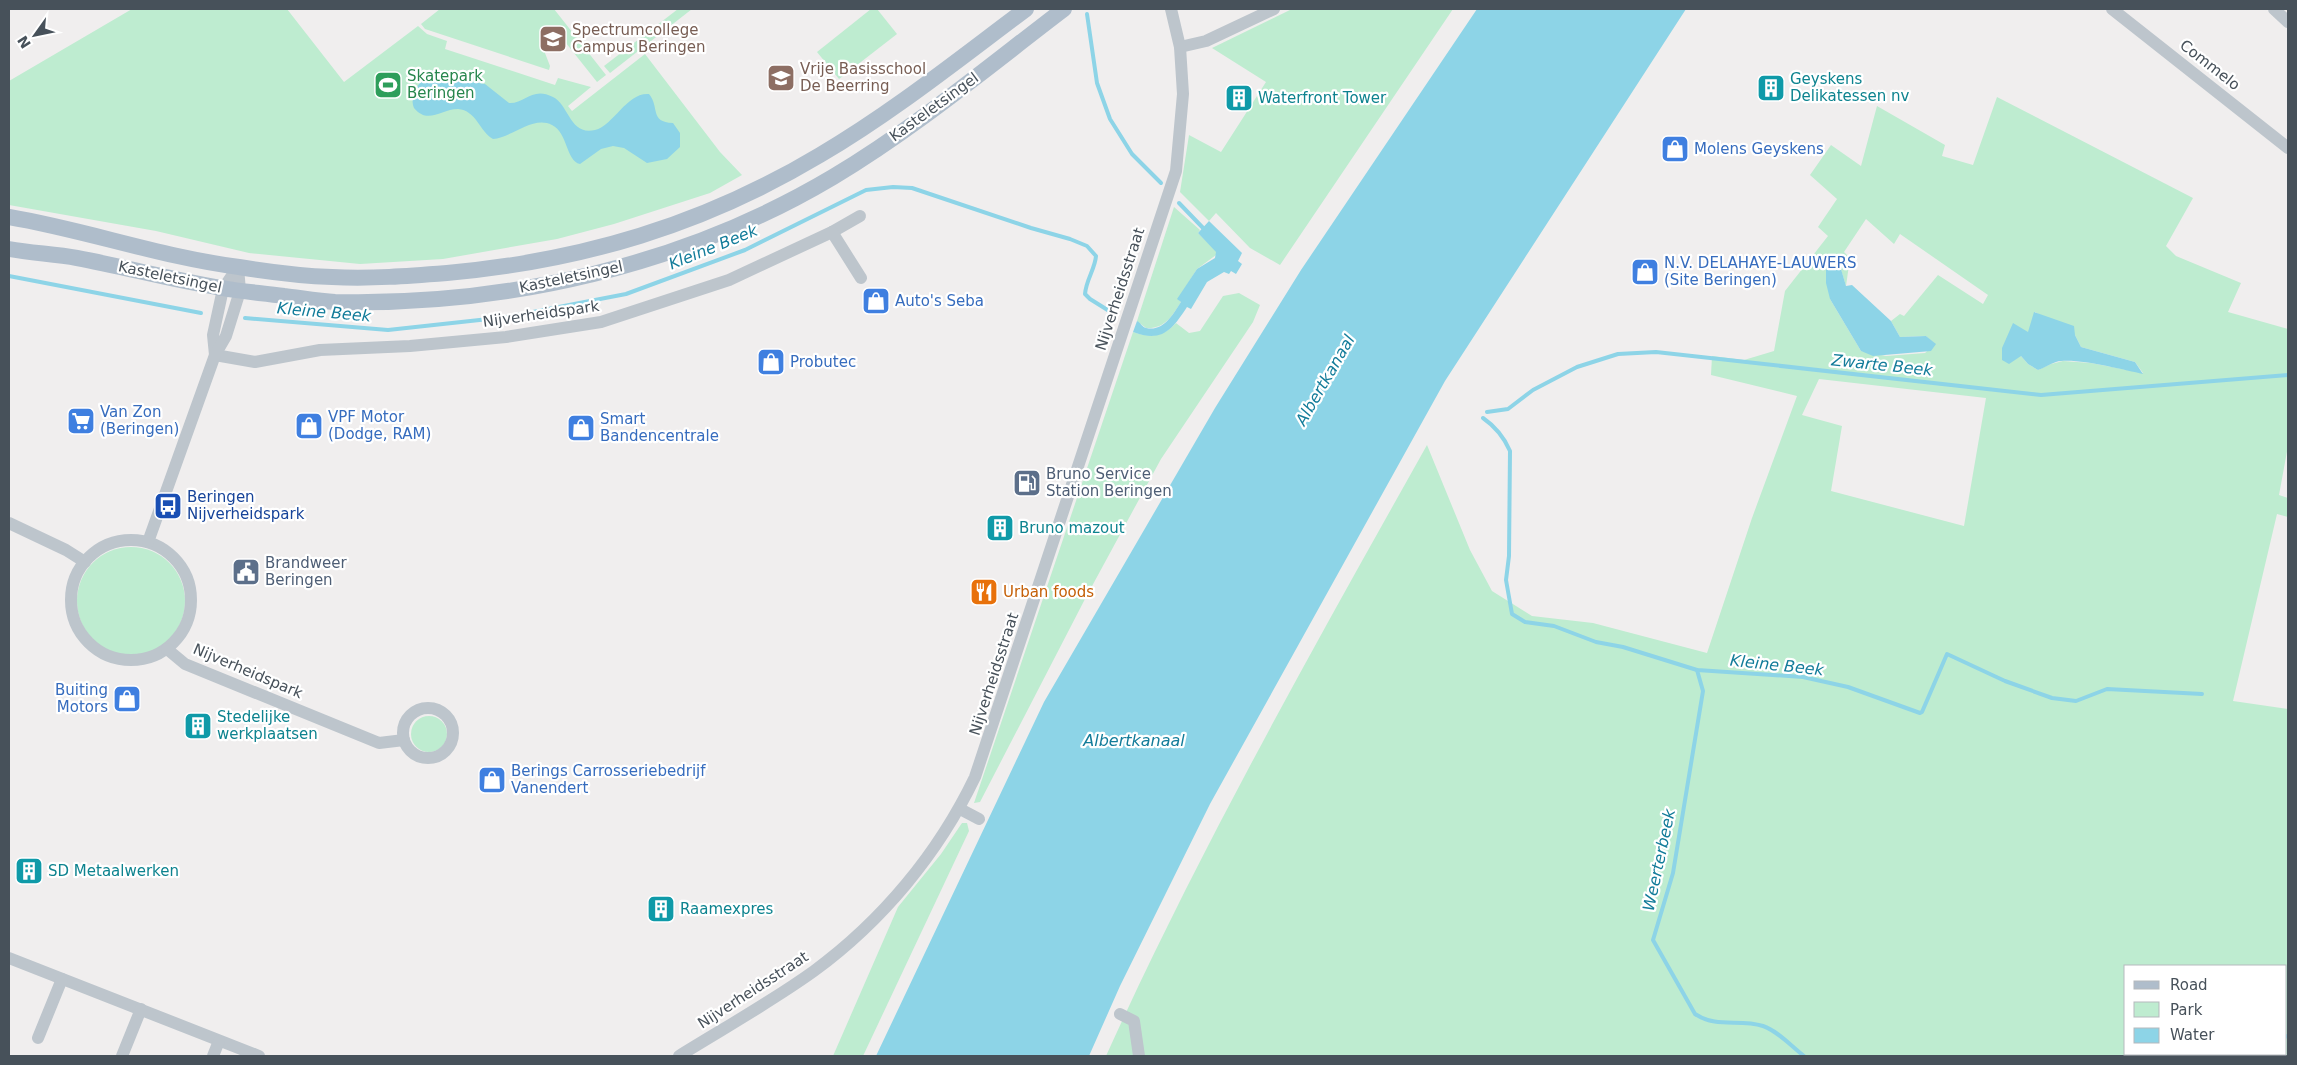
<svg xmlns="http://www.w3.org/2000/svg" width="2297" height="1065" viewBox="0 0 2297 1065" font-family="'DejaVu Sans',sans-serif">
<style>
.green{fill:#beecd0;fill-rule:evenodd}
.water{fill:#8dd4e7}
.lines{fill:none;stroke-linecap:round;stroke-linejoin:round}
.stream{stroke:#8dd4e7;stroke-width:4}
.minor{stroke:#bdc5cc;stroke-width:12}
.major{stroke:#afbdcb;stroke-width:16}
.labels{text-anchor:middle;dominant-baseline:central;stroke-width:4.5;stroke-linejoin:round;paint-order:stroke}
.education-label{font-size:15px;fill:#785e54;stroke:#fff;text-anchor:start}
.street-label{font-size:15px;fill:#47515a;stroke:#fff}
.leisure-label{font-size:15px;fill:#27864d;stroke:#fff;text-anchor:start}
.culture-label{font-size:15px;fill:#0d838f;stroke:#fff;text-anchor:start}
.shop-label{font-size:15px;fill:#366cbe;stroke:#fff;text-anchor:start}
.service-label{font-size:15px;fill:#4e5e75;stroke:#fff;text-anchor:start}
.transit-label{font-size:15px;fill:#164399;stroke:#fff;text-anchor:start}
.food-label{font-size:15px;fill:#c56008;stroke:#fff;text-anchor:start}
.water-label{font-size:16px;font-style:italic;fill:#137c9a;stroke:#fff}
</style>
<rect width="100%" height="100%" fill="#f0eeee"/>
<g class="green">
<polygon points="132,9 287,9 344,82 418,26 427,34 447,41 445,49 555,85 558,78 591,87 568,106 572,111 645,54 720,152 742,175 710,193 614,224 557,239 443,259 360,264 249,253 156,231 9,205 9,81"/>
<polygon points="440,9 554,9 606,75 597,82 562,38 553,43 540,40 550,66 549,70 425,29 421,24"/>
<polygon points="678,9 692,9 610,73 604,66"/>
<polygon points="871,9 877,9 897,34 839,79 817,52"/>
<polygon points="1292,9 1453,9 1280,265 1250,248 1216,213 1209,221 1180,192 1189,135 1221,152 1266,82 1212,48"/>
<path d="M1997,97L2193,198L2166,246L2176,256L2241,283L2228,312L2288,329V446L2279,495L2288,498V517L2277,514L2233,701L2288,709V1056H1106C1201,846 1315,645 1427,445L1470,550L1492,591L1532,616L1593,623L1707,653L1752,518L1797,396L1711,375L1712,356L1744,360L1774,351L1785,291L1828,236L1818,227L1837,199L1810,175L1831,145L1861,166L1877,106L1945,145L1942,156L1973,165ZM1866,219L1894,244L1900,234L1988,295L1983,304L1938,275L1904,316L1900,314L1891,321L1900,337L1926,336L1935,344L1925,353L1886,356L1861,351L1830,299L1838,260L1846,286L1850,258L1844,252ZM2035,312L2075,335L2081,347L2135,362L2143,373L2091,363L2063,361L2051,364L2038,370L2028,364L2021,356ZM1819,379L1986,398L1964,526L1831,491L1842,426L1802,415ZM2126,966H2286V1054H2126Z"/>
<path d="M1174,207L1200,230L1198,233L1217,252L1216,255L1197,269L1178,299L1181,302C1172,316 1165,329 1146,328L1137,321Z"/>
<path d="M1239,293L1260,305L1253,322L1161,459L1085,599L980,802L974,803L1133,332C1150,338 1163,337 1176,323L1189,333L1200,331L1223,296Z"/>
<circle cx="131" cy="601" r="54"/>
<circle cx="429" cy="734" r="18"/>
<polygon points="962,823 967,823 969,831 863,1056 833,1056 898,907 941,854"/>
</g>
<g class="water">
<polygon points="1477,9 1686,9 1445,381 1210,804 1120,986 1089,1056 876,1056 1044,702 1215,408 1301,270"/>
<path d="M446,72L465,81L485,84L509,103C525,104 532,86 553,97C569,105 570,136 595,130C614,125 627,92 649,94C660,107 649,122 673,123L680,133V147L667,159L647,163L624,148L613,146L601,149L580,164C566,161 568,133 552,125C533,115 511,138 493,139C480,132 476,110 458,109C441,109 428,125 414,108C409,97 418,81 429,76C434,74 440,73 446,72Z"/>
<path d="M1209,221L1242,253L1238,261L1242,264L1236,274L1231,271L1229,274L1224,272L1207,282L1191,309L1187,307C1172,330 1162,343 1133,332L1137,321C1141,323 1142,327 1146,328C1164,332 1173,314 1181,302L1177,299L1197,269L1215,258L1216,252L1198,233Z"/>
<polygon points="1838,259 1846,286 1852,285 1891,321 1900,337 1926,336 1936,344 1931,351 1873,356 1861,351 1830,299 1826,283 1826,260"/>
<path d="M2034,312L2074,326L2075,335L2081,347L2135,362L2143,374C2123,370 2075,357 2056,362C2050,364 2044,368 2038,370L2028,364L2021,356L2009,364L2002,360V348L2013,323L2028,332Z"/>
</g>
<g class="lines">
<g class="stream">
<polyline points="1087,14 1097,83 1110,119 1132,154 1161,183"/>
<polyline points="1179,203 1205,230"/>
<polyline points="9,276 201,313"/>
<path d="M245,318L388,330L507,317L626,294L745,250L866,190L893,187L912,188L1031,228L1070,239L1087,246L1096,256C1095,269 1086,280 1085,294L1090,299L1114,314"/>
<polyline points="1487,412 1508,409 1533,390 1577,367 1618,354 1656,352 2041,395 2288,375"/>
<path d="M1483,418C1496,427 1504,437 1510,451L1509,556L1506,580L1512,614L1525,622L1554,626L1596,642L1623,647L1697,670L1803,677L1848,687L1920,713L1922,712L1947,654L2005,681L2052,698L2076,701L2107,689L2202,694"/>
<path d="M1697,670L1703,691L1673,873L1653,940L1695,1014C1718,1029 1739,1018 1763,1026C1778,1031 1792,1047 1804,1056"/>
<polyline points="2286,1036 2288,1037"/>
<polyline points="2209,1056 2209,1054"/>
</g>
<g class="minor">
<polyline points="2112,9 2288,148"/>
<polyline points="2274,9 2288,22"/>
<polyline points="1180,47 1206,41 1274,9"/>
<polyline points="832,232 860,216"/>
<polyline points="215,355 255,362 320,350 410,346 506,337 601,322 729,280 832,232 861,278"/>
<polyline points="215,355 213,335 223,289 238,267"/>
<polyline points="9,523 66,550 85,562"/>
<circle cx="131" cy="600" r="60"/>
<polyline points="148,542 215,355 226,336 240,291 238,267"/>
<polyline points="167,649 185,664 379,743 404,740"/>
<circle cx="428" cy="733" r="25"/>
<polyline points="960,809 979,819"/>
<polyline points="9,958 259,1056"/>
<polyline points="1120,1014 1134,1021 1139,1056"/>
<polyline points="38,1038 62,979"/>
<polyline points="122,1056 141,1009"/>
<polyline points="213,1056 219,1041"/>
<path d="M679,1056C724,1028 771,1002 814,971C882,921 938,854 975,777L1176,171L1183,94L1180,47L1171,9"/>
</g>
<g class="major">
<path d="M9,217C86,230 161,257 239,267C270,272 301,276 332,277C370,279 409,276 447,273C582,261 703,225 820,155C893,112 959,59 1026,9"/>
<path d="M9,249C31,253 54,254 77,258C125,267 173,280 222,288C243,292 264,293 284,296C301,298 319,301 335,302C508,306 685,265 833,177C915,128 989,66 1064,9"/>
</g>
</g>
<defs>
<symbol id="school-square" viewBox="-11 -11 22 22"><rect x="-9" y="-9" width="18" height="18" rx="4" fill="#8d6e63" stroke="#fff"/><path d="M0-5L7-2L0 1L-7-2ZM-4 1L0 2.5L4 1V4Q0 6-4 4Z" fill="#fff"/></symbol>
<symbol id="stadium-square" viewBox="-11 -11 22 22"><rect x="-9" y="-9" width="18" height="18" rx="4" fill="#2e9e5b" stroke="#fff"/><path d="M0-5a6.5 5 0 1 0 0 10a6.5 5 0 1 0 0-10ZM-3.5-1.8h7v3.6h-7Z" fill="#fff"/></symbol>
<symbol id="building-square" viewBox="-11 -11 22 22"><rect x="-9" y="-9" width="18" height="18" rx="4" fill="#0f9aa8" stroke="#fff"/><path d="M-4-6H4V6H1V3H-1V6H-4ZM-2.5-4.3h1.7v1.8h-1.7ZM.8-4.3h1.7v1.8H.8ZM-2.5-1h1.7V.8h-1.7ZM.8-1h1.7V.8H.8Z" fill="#fff"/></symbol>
<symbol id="shop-square" viewBox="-11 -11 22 22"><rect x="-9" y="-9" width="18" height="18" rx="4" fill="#3f7fe0" stroke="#fff"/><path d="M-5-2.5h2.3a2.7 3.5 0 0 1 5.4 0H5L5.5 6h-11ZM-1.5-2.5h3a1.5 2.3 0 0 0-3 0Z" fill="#fff"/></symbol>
<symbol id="supermarket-square" viewBox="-11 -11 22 22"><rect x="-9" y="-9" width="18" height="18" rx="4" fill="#3f7fe0" stroke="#fff"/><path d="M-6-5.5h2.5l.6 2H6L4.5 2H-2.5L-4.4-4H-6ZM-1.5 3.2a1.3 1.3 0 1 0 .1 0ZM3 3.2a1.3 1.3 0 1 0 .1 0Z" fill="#fff"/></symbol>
<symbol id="fuel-square" viewBox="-11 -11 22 22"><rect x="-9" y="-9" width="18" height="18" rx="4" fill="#5c6f8a" stroke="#fff"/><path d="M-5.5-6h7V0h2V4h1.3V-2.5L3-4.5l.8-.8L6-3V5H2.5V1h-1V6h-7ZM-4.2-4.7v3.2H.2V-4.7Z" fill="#fff"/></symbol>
<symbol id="bus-square" viewBox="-11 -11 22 22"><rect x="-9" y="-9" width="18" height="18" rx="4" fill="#1a4fb4" stroke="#fff"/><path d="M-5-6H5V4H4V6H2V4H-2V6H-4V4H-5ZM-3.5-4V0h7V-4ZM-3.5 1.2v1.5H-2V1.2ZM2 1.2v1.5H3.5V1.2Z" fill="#fff"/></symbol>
<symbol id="civic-square" viewBox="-11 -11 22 22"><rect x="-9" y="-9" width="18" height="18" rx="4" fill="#5c6f8a" stroke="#fff"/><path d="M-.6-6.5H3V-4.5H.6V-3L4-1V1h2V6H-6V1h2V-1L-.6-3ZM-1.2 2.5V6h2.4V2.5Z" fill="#fff"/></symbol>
<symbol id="restaurant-square" viewBox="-11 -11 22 22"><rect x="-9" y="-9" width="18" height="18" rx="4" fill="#e8710a" stroke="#fff"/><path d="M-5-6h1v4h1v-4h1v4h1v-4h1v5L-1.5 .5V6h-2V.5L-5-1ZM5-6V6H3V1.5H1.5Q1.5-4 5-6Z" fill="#fff"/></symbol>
</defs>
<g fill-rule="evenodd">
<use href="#school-square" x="537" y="23" width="32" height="32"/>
<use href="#school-square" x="765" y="62" width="32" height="32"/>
<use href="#stadium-square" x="372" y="69" width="32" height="32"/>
<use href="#building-square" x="1755" y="72" width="32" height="32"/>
<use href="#building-square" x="1223" y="82" width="32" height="32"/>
<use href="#shop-square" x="1659" y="133" width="32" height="32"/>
<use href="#shop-square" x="1629" y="256" width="32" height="32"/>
<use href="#shop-square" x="860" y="285" width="32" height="32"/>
<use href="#shop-square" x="755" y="346" width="32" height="32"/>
<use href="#supermarket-square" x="65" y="405" width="32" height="32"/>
<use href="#shop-square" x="293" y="410" width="32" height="32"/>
<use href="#shop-square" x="565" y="412" width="32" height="32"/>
<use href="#fuel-square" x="1011" y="467" width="32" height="32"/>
<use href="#bus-square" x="152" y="490" width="32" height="32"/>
<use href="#building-square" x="984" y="512" width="32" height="32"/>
<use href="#civic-square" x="230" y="556" width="32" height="32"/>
<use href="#restaurant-square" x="968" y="576" width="32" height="32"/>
<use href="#shop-square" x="111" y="683" width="32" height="32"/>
<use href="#building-square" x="182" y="710" width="32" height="32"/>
<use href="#shop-square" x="476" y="764" width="32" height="32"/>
<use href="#building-square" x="13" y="855" width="32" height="32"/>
<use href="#building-square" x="645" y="893" width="32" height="32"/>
</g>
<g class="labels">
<g class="education-label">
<text x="572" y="30">Spectrumcollege<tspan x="572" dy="17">Campus Beringen</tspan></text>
<text x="800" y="69">Vrije Basisschool<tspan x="800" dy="17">De Beerring</tspan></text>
</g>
<g class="street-label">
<text transform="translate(2210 65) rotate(38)">Commelo</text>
<text transform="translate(934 107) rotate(-36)">Kasteletsingel</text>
<text transform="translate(170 277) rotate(12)">Kasteletsingel</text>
<text transform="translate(571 277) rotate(-12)">Kasteletsingel</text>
<text transform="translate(1120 289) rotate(-72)">Nijverheidsstraat</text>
<text transform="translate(541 314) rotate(-8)">Nijverheidspark</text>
<text transform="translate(248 671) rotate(23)">Nijverheidspark</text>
<text transform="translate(994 674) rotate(-72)">Nijverheidsstraat</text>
<text transform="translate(753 990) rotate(-33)">Nijverheidsstraat</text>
</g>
<g class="leisure-label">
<text x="407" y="76">Skatepark<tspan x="407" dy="17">Beringen</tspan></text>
</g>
<g class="culture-label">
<text x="1790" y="79">Geyskens<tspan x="1790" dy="17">Delikatessen nv</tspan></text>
<text x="1258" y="98">Waterfront Tower</text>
<text x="1019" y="528">Bruno mazout</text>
<text x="217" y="717">Stedelijke<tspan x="217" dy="17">werkplaatsen</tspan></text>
<text x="48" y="871">SD Metaalwerken</text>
<text x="680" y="909">Raamexpres</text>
</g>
<g class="shop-label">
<text x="1694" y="149">Molens Geyskens</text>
<text x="1664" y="263">N.V. DELAHAYE-LAUWERS<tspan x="1664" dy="17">(Site Beringen)</tspan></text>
<text x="895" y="301">Auto's Seba</text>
<text x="790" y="362">Probutec</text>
<text x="100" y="412">Van Zon<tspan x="100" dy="17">(Beringen)</tspan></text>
<text x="328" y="417">VPF Motor<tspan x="328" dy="17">(Dodge, RAM)</tspan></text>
<text x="600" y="419">Smart<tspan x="600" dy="17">Bandencentrale</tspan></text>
<text x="108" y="690" text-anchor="end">Buiting<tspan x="108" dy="17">Motors</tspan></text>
<text x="511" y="771">Berings Carrosseriebedrijf<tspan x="511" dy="17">Vanendert</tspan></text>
</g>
<g class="service-label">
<text x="1046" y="474">Bruno Service<tspan x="1046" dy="17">Station Beringen</tspan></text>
<text x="265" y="563">Brandweer<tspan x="265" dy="17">Beringen</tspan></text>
</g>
<g class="transit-label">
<text x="187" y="497">Beringen<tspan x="187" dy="17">Nijverheidspark</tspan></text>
</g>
<g class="food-label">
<text x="1003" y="592">Urban foods</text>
</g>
<g class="water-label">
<text transform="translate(713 247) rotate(-22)">Kleine Beek</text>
<text transform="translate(324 312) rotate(5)">Kleine Beek</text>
<text transform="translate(1882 365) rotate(6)">Zwarte Beek</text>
<text transform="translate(1325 380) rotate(-60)">Albertkanaal</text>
<text transform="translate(1777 665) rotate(6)">Kleine Beek</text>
<text x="1134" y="740">Albertkanaal</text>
<text transform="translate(1659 860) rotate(-78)">Weerterbeek</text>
</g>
</g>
<rect width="2297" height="1065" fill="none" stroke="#47515a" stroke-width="20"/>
<rect x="2124" y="965" width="162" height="90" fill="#ffffff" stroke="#b5b9bd"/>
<rect x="2134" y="981" width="25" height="8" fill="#afbdcb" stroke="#b5b9bd"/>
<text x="2170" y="990" font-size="15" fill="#47515a">Road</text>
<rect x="2134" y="1002" width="25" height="15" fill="#beecd0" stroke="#b5b9bd"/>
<text x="2170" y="1015" font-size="15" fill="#47515a">Park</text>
<rect x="2134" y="1028" width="25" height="15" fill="#8dd4e7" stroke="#b5b9bd"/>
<text x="2170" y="1040" font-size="15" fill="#47515a">Water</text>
<g transform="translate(35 35) rotate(237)" stroke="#ffffff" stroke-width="4" paint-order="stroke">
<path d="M0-4L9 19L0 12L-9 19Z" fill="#47515a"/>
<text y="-8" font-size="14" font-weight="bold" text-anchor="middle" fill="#47515a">N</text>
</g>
</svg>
